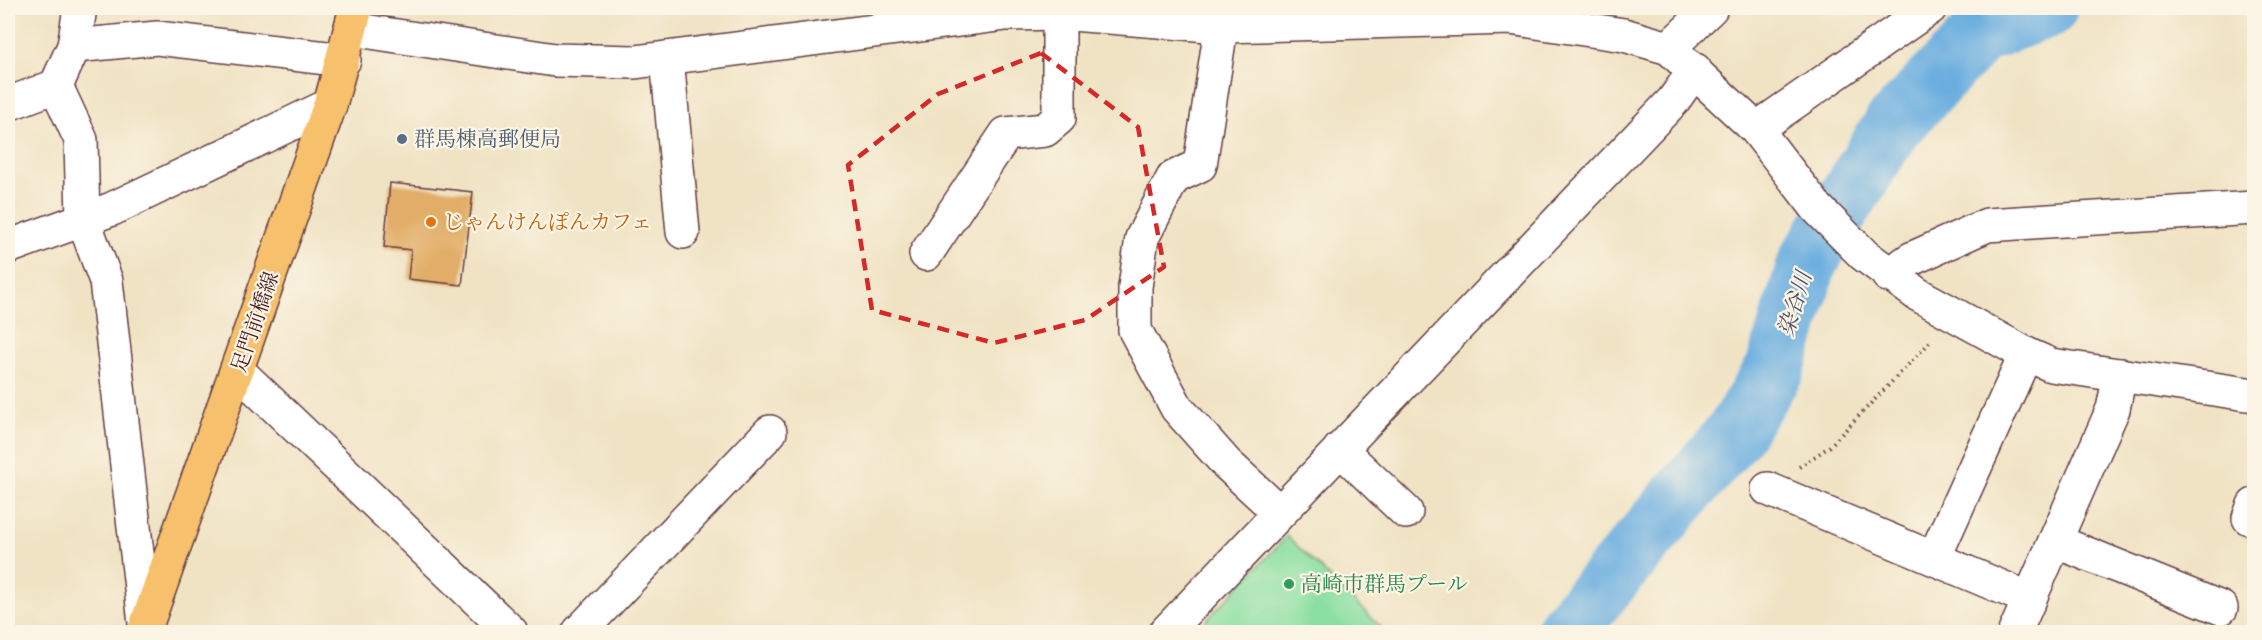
<svg xmlns="http://www.w3.org/2000/svg" width="2262" height="640" viewBox="0 0 2262 640" font-family="'IM FELL French Canon','Noto Serif JP',serif">
<style>
.pitch{fill:#8adfa2;stroke:#6a7f66;stroke-width:1.5}
.lines{fill:none;stroke-linecap:round;stroke-linejoin:round}
.river{stroke:#6aaee0;stroke-width:60}
.building{fill:#e2ad67}
.minor-casing{stroke:#633c42;stroke-width:36}
.major-casing{stroke:#633c42;stroke-width:36}
.path{stroke:#633c42;stroke-width:4;stroke-dasharray:1.5 4.5;stroke-linecap:butt}
.minor{stroke:#fff;stroke-width:33}
.major{stroke:#f7c06c;stroke-width:33}
.marked{fill:none;stroke:#d62828;stroke-width:4.5;stroke-dasharray:12 8;stroke-linejoin:round}
.service-dot{fill:#5c6f8a;stroke:#fcf5e5;stroke-width:2}
.food-dot{fill:#e8710a;stroke:#fcf5e5;stroke-width:2}
.leisure-dot{fill:#2e9e5b;stroke:#fcf5e5;stroke-width:2}
.labels{text-anchor:middle;dominant-baseline:central;stroke-width:4.5;stroke-linejoin:round;paint-order:stroke}
.service-label{font-size:21px;fill:#4e5e75;stroke:#fcf5e5;text-anchor:start}
.food-label{font-size:21px;fill:#c56008;stroke:#fcf5e5;text-anchor:start}
.street-label{font-size:21px;fill:#4a1f2b;stroke:#fcf5e5}
.leisure-label{font-size:21px;fill:#27864d;stroke:#fcf5e5;text-anchor:start}
.water-label{font-size:22px;font-style:italic;fill:#55516a;stroke:#fcf5e5}
</style>
<rect width="100%" height="100%" fill="#fcf5e5"/>
<filter id="ink" filterUnits="userSpaceOnUse"><feTurbulence type="fractalNoise" baseFrequency=".0167" numOctaves="2"/><feDisplacementMap in="SourceGraphic" scale="12" xChannelSelector="R" yChannelSelector="G"/><feConvolveMatrix kernelMatrix="1 2 1 2 8 2 1 2 1" color-interpolation-filters="sRGB"/></filter>
<filter id="wash" filterUnits="userSpaceOnUse"><feTurbulence type="fractalNoise" baseFrequency=".008" numOctaves="4" result="noise"/><feDisplacementMap in="SourceGraphic" scale="24" xChannelSelector="R" yChannelSelector="G"/><feGaussianBlur stdDeviation="1.35" result="paint"/><feColorMatrix in="noise" values="0 0 0 0 0 0 0 0 0 0 0 0 0 0 0 0 0 1.4 0 .05"/><feComposite in="paint" operator="in"/></filter>
<g filter="url(#wash)">
<rect width="100%" height="100%" fill="#f0e3c4"/>
<polygon class="pitch" points="1287,536 1386,632 1195,632"/>
<g class="lines">
<polyline class="river" points="1565,632 1733,435 1775,369 1808,261 1893,125 1981,33 2048,8"/>
</g>
<g id="blocks">
<polygon class="building" points="390,183 473,192 462,285 408,279 411,250 384,247"/>
</g>
</g>
<g filter="url(#ink)">
<use href="#blocks" fill-opacity="0" stroke="#633c42" stroke-width="1.5"/>
<g class="lines">
<defs>
<g id="minor">
<polyline points="80,8 74,46 56,86 81,140 83,219 106,281 146,632"/>
<polyline points="1224,8 1200,165 1173,178 1142,238 1135,287 1135,330 1177,408 1226,463 1279,512"/>
<polyline points="351,29 555,60 635,62 1006,14 1059,13 1221,26 1510,18 1624,35 1669,48 1756,129 1817,208 1864,255 1917,294 2026,354 2051,365 2254,395"/>
<polyline points="74,46 157,38 344,60"/>
<polyline points="1669,48 1711,8"/>
<polyline points="667,58 683,232"/>
<polyline points="8,104 56,86"/>
<polyline points="1756,129 1930,8"/>
<polyline points="8,247 112,209 330,105"/>
<polyline points="926,254 1006,134 1045,130 1059,118 1059,13"/>
<polyline points="1888,275 1911,259 1987,225 2254,208"/>
<polyline points="238,371 511,632"/>
<polyline points="1340,449 1406,512"/>
<polyline points="1768,489 2030,599"/>
<polyline points="2249,518 2254,505"/>
<polyline points="2055,541 2221,608"/>
<polyline points="1934,558 2026,354"/>
<polyline points="579,632 770,432"/>
<polyline points="1166,632 1673,101 1695,70"/>
<polyline points="2015,632 2113,409 2120,375"/>
</g>
<polyline id="major" points="144,632 330,105 356,8"/>
</defs>
<use href="#minor" class="minor-casing"/>
<use href="#major" class="major-casing"/>
<polyline class="path" points="1799,467 1829,447 1932,340"/>
<use href="#minor" class="minor"/>
<use href="#major" class="major"/>
</g>
</g>
<path class="marked" d="M1041,53L1138,127L1164,267L1085,320L994,343L872,310L848,165L938,94Z"/>
<circle class="service-dot" cx="402" cy="139" r="6"/>
<circle class="food-dot" cx="431" cy="222" r="6"/>
<circle class="leisure-dot" cx="1289" cy="584" r="6"/>
<g class="labels">
<g class="service-label">
<text x="414" y="139">群馬棟高郵便局</text>
</g>
<g class="food-label">
<text x="443" y="222">じゃんけんぽんカフェ</text>
</g>
<g class="street-label">
<text transform="translate(255 322) rotate(-71)">足門前橋線</text>
</g>
<g class="leisure-label">
<text x="1301" y="584">高崎市群馬プール</text>
</g>
<g class="water-label">
<text transform="translate(1795 304) rotate(-73)">染谷川</text>
</g>
</g>
<rect width="2262" height="640" fill="none" stroke="#fcf5e5" stroke-width="30"/>
</svg>
